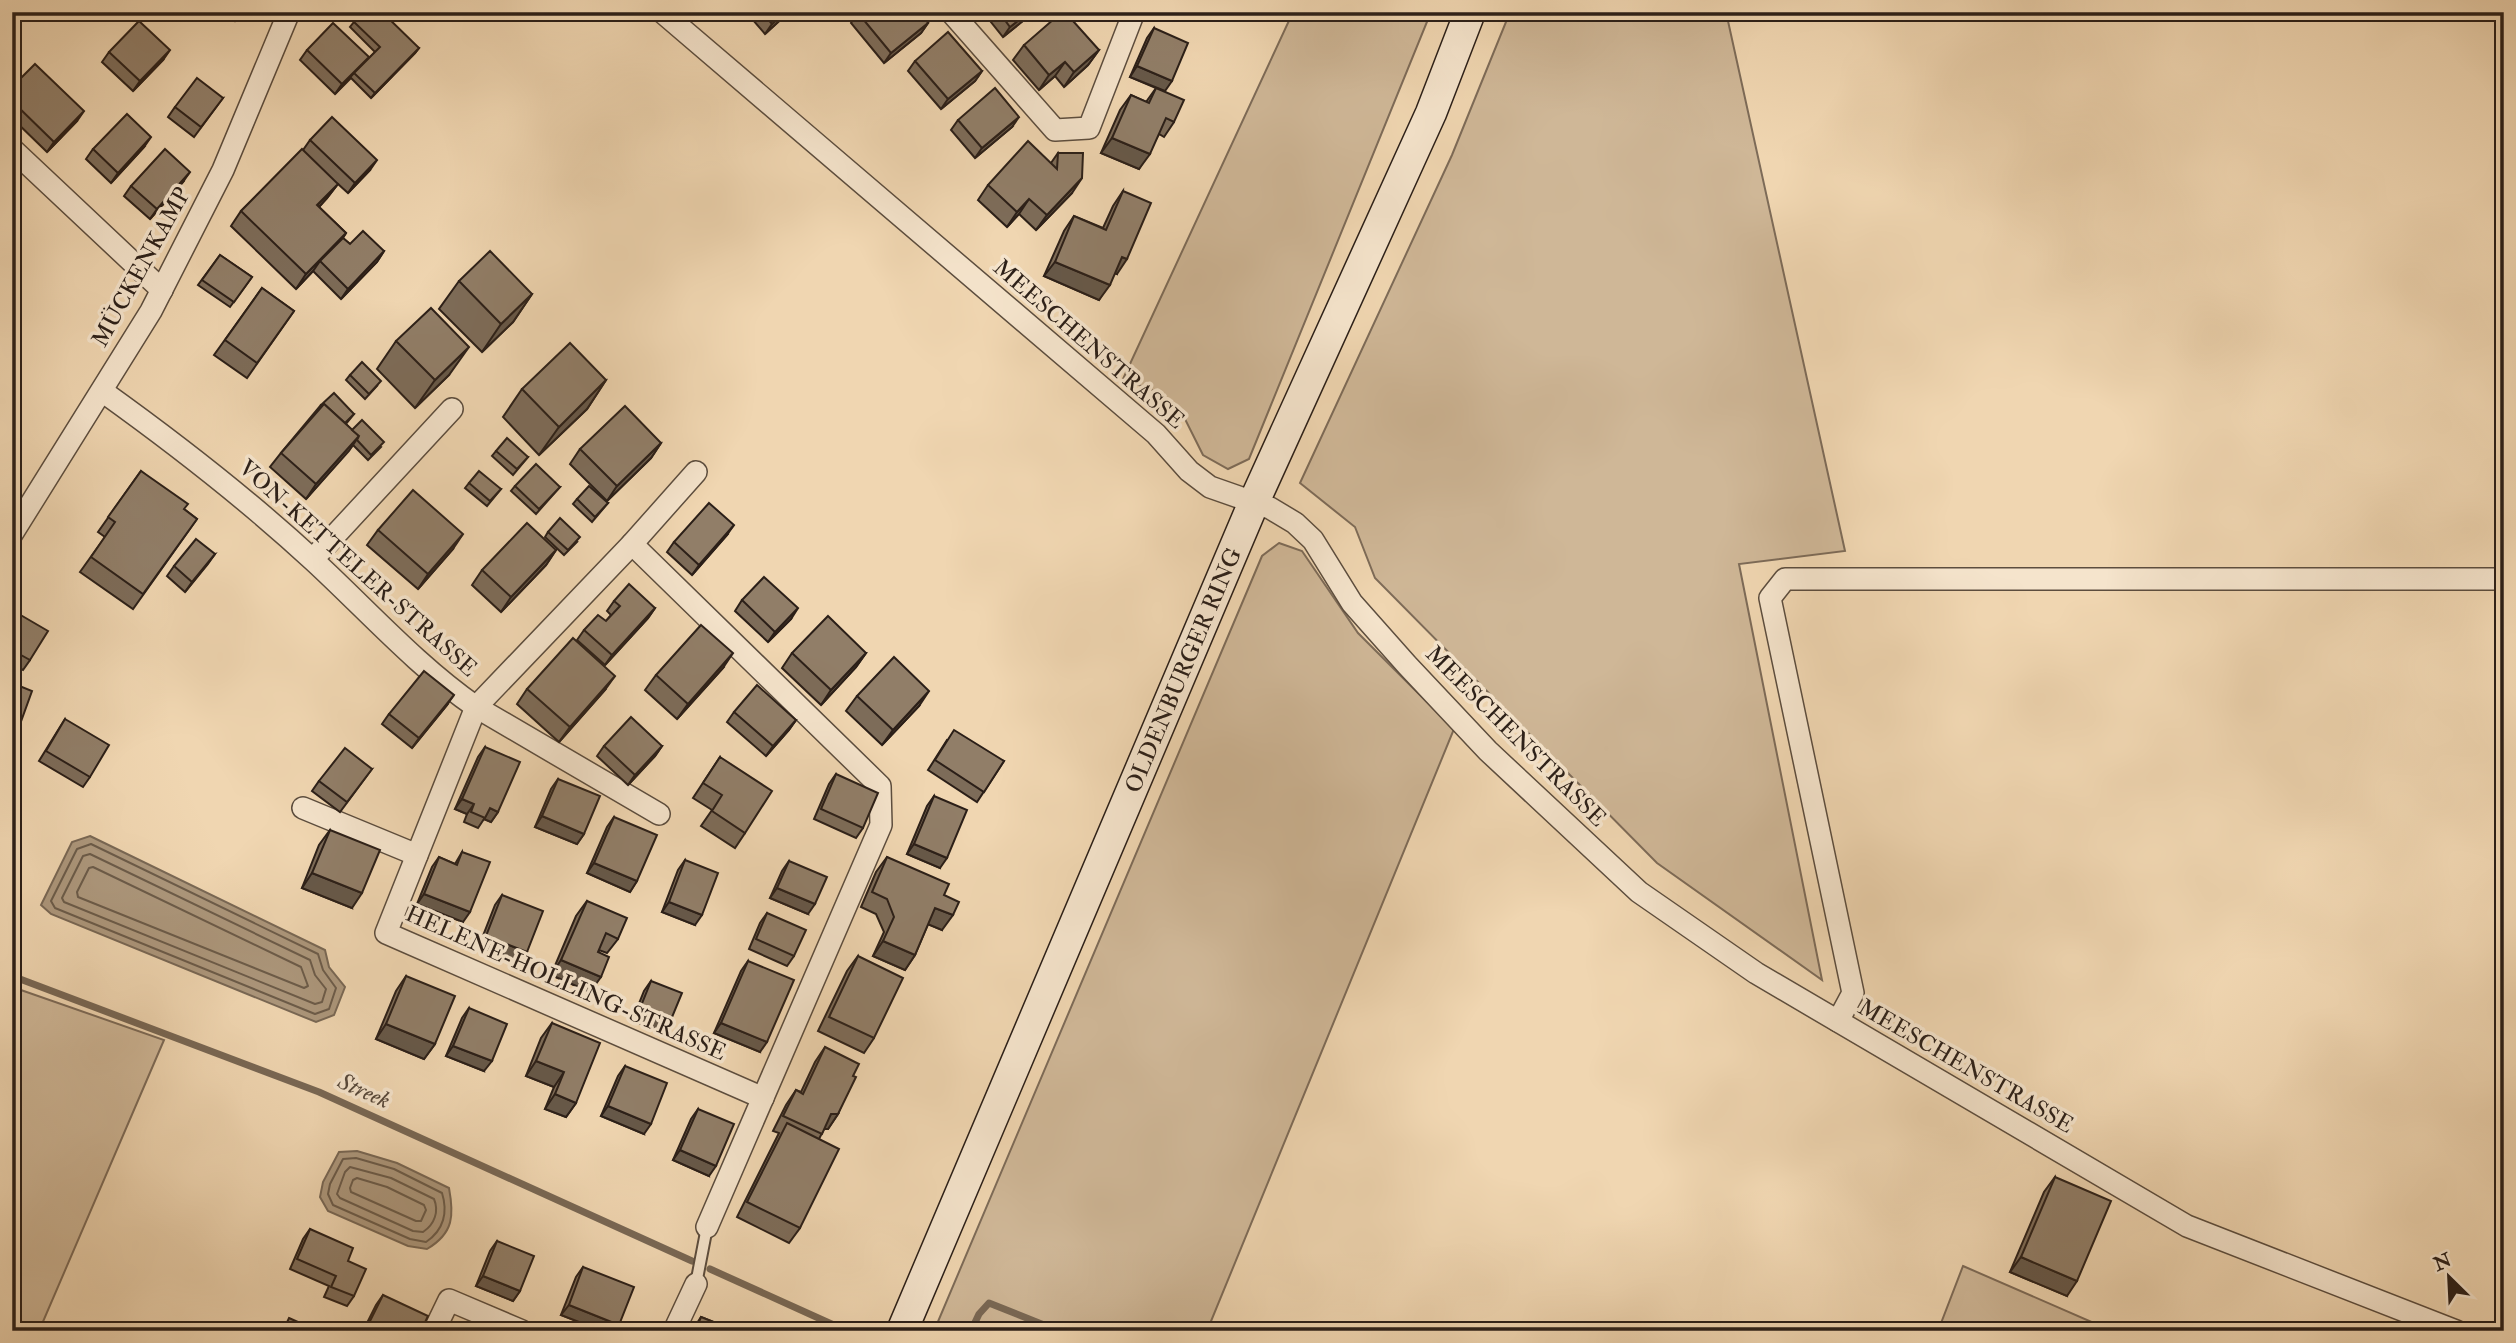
<svg xmlns="http://www.w3.org/2000/svg" width="2516" height="1343" viewBox="0 0 2516 1343" font-family="'IM FELL Double Pica',serif">
<style>
.green{fill:#cfb797;stroke:#7d6b58;stroke-width:2}
.water{fill:#ad987d;stroke:#796855;stroke-width:2}
.lines{fill:none;stroke-linecap:round;stroke-linejoin:round}
.shore{stroke:#6c5c4a;stroke-width:2}
.stream{stroke:#796855;stroke-width:7}
.service-casing{stroke:#5c4d3e;stroke-width:14}
.minor-casing{stroke:#5c4d3e;stroke-width:24}
.secondary-casing{stroke:#2b1f18;stroke-width:33}
.service{stroke:#f5e4cc;stroke-width:10}
.minor{stroke:#f5e4cc;stroke-width:21}
.secondary{stroke:#f5e4cc;stroke-width:30}
.wall{fill:#7d6c59;stroke:#2b1f18;stroke-width:2}
.shaded-wall{fill:#665849;stroke:#2b1f18;stroke-width:2}
.building{fill:#917e68;stroke:#2b1f18;stroke-width:2}
.labels{text-anchor:middle;dominant-baseline:central;stroke-width:7;stroke-linejoin:round;paint-order:stroke}
.street-label{font-size:23px;fill:#2b1f18;stroke:#f5e4cc}
.water-label{font-size:24px;font-style:italic;fill:#58493b;stroke:#f5e4cc}
</style>
<rect width="100%" height="100%" fill="#f0d6b1"/>
<filter id="stains"><feTurbulence type="fractalNoise" baseFrequency=".00286" numOctaves="4"/><feColorMatrix values="0 0 0 0 .2 0 0 0 0 .09 0 0 0 0 .02 0 0 0 .5 -.17"/></filter>
<radialGradient id="worn" r=".72"><stop offset=".6" stop-color="#630" stop-opacity="0"/><stop offset="1" stop-color="#630" stop-opacity=".3"/></radialGradient>
<g class="green">
<polygon points="1293,12 1431,12 1249,459 1228,469 1203,455 1184,417 1157,392 1123,379"/>
<polygon points="1510,12 1726,12 1845,551 1739,564 1822,980 1657,863 1375,578 1355,527 1300,483 1452,155"/>
<polygon points="1279,543 1302,551 1358,633 1454,729 1207,1331 1097,1331 1091,1328 1090,1331 934,1331 1262,556"/>
<polygon points="18,989 164,1040 39,1331 12,1331 12,1001"/>
<polygon points="1963,1266 2094,1323 2090,1331 1938,1331"/>
</g>
<g class="water">
<polygon points="90,836 325,950 329,967 345,987 334,1015 316,1022 51,914 41,905 72,842"/>
<path d="M357,1151L397,1163L449,1188C454,1215 454,1233 427,1249L408,1246L328,1211L320,1197L323,1182L339,1152Z"/>
</g>
<g class="lines">
<g class="shore">
<polygon points="91,844 318,954 323,970 336,988 329,1009 315,1014 55,908 51,901 77,849"/>
<polygon points="90,854 310,960 315,975 326,989 322,1002 315,1004 64,902 62,898 83,856"/>
<polygon points="93,867 301,967 308,986 304,988 78,897 77,892 89,868"/>
<path d="M356,1158L394,1169L442,1193C448,1212 444,1230 426,1242L410,1239L333,1205L328,1194L330,1184L343,1159Z"/>
<path d="M350,1167L391,1178L434,1199C439,1211 435,1224 423,1232L413,1231L340,1198L337,1194L345,1172Z"/>
<polygon points="357,1178 387,1187 424,1205 426,1210 421,1221 416,1221 351,1192 350,1188 353,1180"/>
</g>
<g class="stream">
<polyline points="12,976 319,1092 692,1261"/>
<polyline points="710,1269 847,1331"/>
<polyline points="971,1331 979,1314 989,1303 1059,1331"/>
</g>
<defs>
<polyline id="service" points="696,1284 707,1227"/>
<g id="minor">
<polyline points="662,12 1156,434 1189,471 1210,487 1270,508 1295,523 1313,540 1352,603 1407,665 1488,751 1639,892 1756,973 2187,1226 2456,1331"/>
<polyline points="951,12 1055,130 1089,128 1134,12"/>
<polyline points="12,149 162,290"/>
<path d="M102,391C176,444 247,499 314,561C367,610 417,666 476,707L659,814"/>
<polyline points="696,472 632,544 476,707 386,933 763,1098"/>
<polyline points="12,534 151,311 223,170 289,12"/>
<polyline points="632,544 880,786 881,825 707,1227"/>
<polyline points="313,559 452,409"/>
<polyline points="303,808 417,855"/>
<polyline points="1838,1021 1853,993 1770,598 1785,579 2504,579"/>
<polyline points="434,1331 449,1300 522,1331"/>
<polyline points="674,1331 696,1284"/>
</g>
<g id="secondary">
<path id="s1" d="M902,1331L1254,502L1431,113L1470,12"/>
</g>
</defs>
<use href="#service" class="service-casing"/>
<use href="#minor" class="minor-casing"/>
<use href="#secondary" class="secondary-casing"/>
<use href="#service" class="service"/>
<use href="#minor" class="minor"/>
<use href="#secondary" class="secondary"/>
</g>
<g class="wall">
<polygon points="190,12 203,12 197,19"/>
<polygon points="226,12 244,12 235,21"/>
<polygon points="746,12 789,12 765,34"/>
<polygon points="983,12 1034,12 1003,37"/>
<polygon points="858,13 928,23 921,33 884,63 851,23"/>
<polygon points="354,22 419,48 415,53 371,98 351,78 335,94 300,60 307,50 369,57 365,62 375,52 350,27"/>
<polygon points="1154,28 1165,91 1174,122 1164,137 1159,134 1139,169 1101,153 1120,110 1131,95 1146,102 1156,88 1130,77 1147,38"/>
<polygon points="1024,45 1099,50 1088,65 1064,87 1055,76 1039,90 1013,60"/>
<polygon points="109,52 163,60 133,91 102,62"/>
<polygon points="915,61 982,71 975,81 941,109 908,71"/>
<polygon points="12,87 77,121 47,152 12,118"/>
<polygon points="223,98 194,137 168,117 175,107"/>
<polygon points="958,120 1012,127 975,158 951,130"/>
<polygon points="310,140 370,170 348,193 338,184 327,198 319,207 346,233 343,238 350,244 384,251 377,262 341,299 313,271 296,289 231,226 241,211 303,150"/>
<polygon points="144,147 111,183 86,159 93,149"/>
<polygon points="1058,153 1072,193 1036,230 1019,214 1007,227 978,200 988,185 1051,163"/>
<polygon points="183,182 150,219 124,196 131,186"/>
<polygon points="1123,191 1117,274 1115,273 1099,300 1044,276 1064,231 1074,216 1103,228 1113,206"/>
<polygon points="220,255 252,277 230,307 198,285"/>
<polygon points="459,281 532,294 513,322 482,352 439,309"/>
<polygon points="262,288 294,311 247,378 214,355"/>
<polygon points="396,341 449,375 415,408 377,369"/>
<polygon points="350,375 377,386 365,399 346,380"/>
<polygon points="606,380 587,409 539,455 503,417 522,389"/>
<polygon points="321,405 354,414 346,424 352,430 381,447 368,460 353,445 306,499 270,467 281,453"/>
<polygon points="661,443 651,458 607,501 570,464 580,449"/>
<polygon points="496,451 528,457 513,475 492,456"/>
<polygon points="141,471 184,509 197,519 133,609 80,572 105,537 98,532"/>
<polygon points="469,483 501,489 487,506 465,488"/>
<polygon points="515,486 560,487 536,514 511,491"/>
<polygon points="577,499 608,503 592,522 573,504"/>
<polygon points="378,530 453,549 418,589 367,545"/>
<polygon points="548,532 577,542 564,555 545,537"/>
<polygon points="727,535 692,575 667,552 674,542"/>
<polygon points="556,550 546,565 501,612 472,585 482,570"/>
<polygon points="215,554 185,592 167,576 174,566"/>
<polygon points="742,600 791,619 768,642 735,611"/>
<polygon points="614,601 655,608 648,618 605,665 577,640 584,630 606,621 611,615 607,611"/>
<polygon points="12,610 30,660 23,670 12,664"/>
<polygon points="792,653 866,653 856,667 821,705 782,668"/>
<polygon points="723,668 677,719 645,690 656,675"/>
<polygon points="527,689 605,690 559,742 517,704"/>
<polygon points="857,696 919,706 882,745 846,711"/>
<polygon points="447,705 412,748 382,724 389,714"/>
<polygon points="734,712 796,720 789,730 766,756 727,722"/>
<polygon points="65,719 90,777 83,787 39,761"/>
<polygon points="947,740 1004,761 977,802 928,770"/>
<polygon points="604,746 662,746 655,756 628,785 597,756"/>
<polygon points="485,747 498,812 491,822 484,819 478,828 464,822 467,814 455,809 478,757"/>
<polygon points="720,757 745,833 735,848 701,826 712,810 693,798"/>
<polygon points="372,769 340,812 312,791 319,781"/>
<polygon points="836,774 863,828 856,838 814,819 829,784"/>
<polygon points="558,779 584,834 577,844 535,827 551,789"/>
<polygon points="934,796 940,868 907,854 927,806"/>
<polygon points="614,817 637,881 630,892 587,873 607,827"/>
<polygon points="330,830 352,908 302,888 319,845"/>
<polygon points="462,852 463,922 417,904 432,867 439,857 455,864"/>
<polygon points="887,857 944,895 942,930 928,924 915,955 905,970 873,956 884,932 876,914 861,907 876,872"/>
<polygon points="685,860 695,925 662,912 678,870"/>
<polygon points="789,861 808,914 770,898 782,871"/>
<polygon points="502,895 520,962 479,946 495,905"/>
<polygon points="587,901 618,939 607,953 599,950 590,992 551,975 576,916"/>
<polygon points="767,913 794,956 787,966 749,949 760,923"/>
<polygon points="858,956 874,1038 864,1053 818,1031 847,971"/>
<polygon points="748,961 760,1052 714,1033 741,971"/>
<polygon points="406,976 435,1044 424,1059 376,1039 396,991"/>
<polygon points="651,981 663,1032 632,1021 644,991"/>
<polygon points="469,1008 484,1071 446,1056 462,1018"/>
<polygon points="552,1023 576,1103 566,1117 545,1109 554,1087 526,1076 541,1038"/>
<polygon points="825,1047 853,1076 838,1114 828,1129 824,1129 819,1139 800,1228 789,1243 737,1217 779,1133 773,1131 786,1105 796,1090 801,1092 815,1062"/>
<polygon points="625,1066 644,1134 601,1116 618,1076"/>
<polygon points="698,1109 709,1176 673,1160 691,1119"/>
<polygon points="2055,1177 2067,1296 2010,1272 2044,1192"/>
<polygon points="310,1229 348,1261 354,1296 347,1306 324,1297 329,1286 290,1269 303,1239"/>
<polygon points="497,1241 520,1291 513,1301 476,1286 490,1251"/>
<polygon points="583,1267 619,1325 614,1331 602,1331 561,1315 576,1277"/>
<polygon points="383,1295 421,1331 363,1331 376,1305"/>
<polygon points="701,1317 736,1331 692,1331"/>
</g>
<g class="shaded-wall">
<polygon points="784,12 789,12 765,34 772,24"/>
<polygon points="1029,12 1034,12 1003,37 1010,27"/>
<polygon points="928,23 921,33 884,63 891,53"/>
<polygon points="419,48 415,53 371,98 375,93"/>
<polygon points="170,50 163,60 133,91 140,81"/>
<polygon points="1099,50 1088,65 1064,87 1074,72"/>
<polygon points="369,57 362,67 354,73 335,94 342,84"/>
<polygon points="1065,62 1055,76 1039,90 1049,75"/>
<polygon points="1137,66 1172,81 1165,91 1130,77"/>
<polygon points="982,71 975,81 941,109 948,99"/>
<polygon points="84,111 77,121 47,152 54,142"/>
<polygon points="1019,117 1012,127 975,158 982,148"/>
<polygon points="151,137 144,147 111,183 118,173"/>
<polygon points="1112,138 1150,154 1139,169 1101,153"/>
<polygon points="377,160 370,170 348,193 355,183"/>
<polygon points="190,172 183,182 150,219 157,209"/>
<polygon points="1082,178 1072,193 1036,230 1047,215"/>
<polygon points="338,184 327,198 307,220 317,205"/>
<polygon points="1029,199 1019,214 1007,227 1017,212"/>
<polygon points="346,233 336,248 320,261 313,271 296,289 306,274"/>
<polygon points="384,251 377,262 341,299 348,289"/>
<polygon points="1122,257 1127,259 1117,274 1112,272"/>
<polygon points="1055,262 1110,285 1099,300 1044,276"/>
<polygon points="532,294 513,322 482,352 501,324"/>
<polygon points="469,347 449,375 415,408 435,380"/>
<polygon points="606,380 587,409 539,455 559,427"/>
<polygon points="359,436 349,451 306,499 316,484"/>
<polygon points="661,443 651,458 607,501 617,486"/>
<polygon points="734,525 727,535 692,575 699,565"/>
<polygon points="463,534 453,549 418,589 428,574"/>
<polygon points="556,550 546,565 501,612 511,597"/>
<polygon points="215,554 208,564 185,592 192,582"/>
<polygon points="655,608 648,618 605,665 612,655"/>
<polygon points="798,608 791,619 768,642 775,632"/>
<polygon points="733,653 723,668 677,719 688,704"/>
<polygon points="866,653 856,667 821,705 831,690"/>
<polygon points="615,676 605,690 559,742 570,727"/>
<polygon points="929,691 919,706 882,745 893,730"/>
<polygon points="454,695 447,705 412,748 419,738"/>
<polygon points="796,720 789,730 766,756 773,746"/>
<polygon points="12,725 19,727 12,737"/>
<polygon points="662,746 655,756 628,785 635,775"/>
<polygon points="462,799 474,804 467,814 455,809"/>
<polygon points="490,808 498,812 491,822 484,819"/>
<polygon points="542,816 584,834 577,844 535,827"/>
<polygon points="914,844 947,858 940,868 907,854"/>
<polygon points="594,863 637,881 630,892 587,873"/>
<polygon points="312,873 362,893 352,908 302,888"/>
<polygon points="777,888 815,904 808,914 770,898"/>
<polygon points="424,894 470,912 463,922 417,904"/>
<polygon points="669,902 702,915 695,925 662,912"/>
<polygon points="935,908 953,915 942,930 925,923"/>
<polygon points="486,936 527,952 520,962 479,946"/>
<polygon points="883,941 915,955 905,970 873,956"/>
<polygon points="561,960 601,977 590,992 551,975"/>
<polygon points="639,1011 670,1022 663,1032 632,1021"/>
<polygon points="721,1023 767,1042 760,1052 714,1033"/>
<polygon points="386,1024 435,1044 424,1059 376,1039"/>
<polygon points="453,1046 492,1061 484,1071 446,1056"/>
<polygon points="536,1061 564,1072 554,1087 526,1076"/>
<polygon points="555,1094 576,1103 566,1117 545,1109"/>
<polygon points="608,1106 651,1124 644,1134 601,1116"/>
<polygon points="831,1114 838,1114 828,1129 821,1129"/>
<polygon points="680,1150 716,1166 709,1176 673,1160"/>
<polygon points="2021,1257 2077,1281 2067,1296 2010,1272"/>
<polygon points="483,1276 520,1291 513,1301 476,1286"/>
<polygon points="569,1305 619,1325 614,1331 602,1331 561,1315"/>
</g>
<g class="building">
<polygon points="363,12 382,12 419,48 375,93 354,73 380,47 354,22"/>
<polygon points="762,12 784,12 772,24"/>
<polygon points="859,12 920,12 928,23 891,53 858,13"/>
<polygon points="999,12 1029,12 1010,27"/>
<polygon points="1062,12 1065,12 1099,50 1074,72 1065,62 1049,75 1024,45"/>
<polygon points="139,21 170,50 140,81 109,52"/>
<polygon points="333,23 369,57 342,84 307,50"/>
<polygon points="1154,28 1188,43 1172,81 1137,66"/>
<polygon points="948,32 982,71 948,99 915,61"/>
<polygon points="35,64 84,111 54,142 12,101 12,87"/>
<polygon points="197,78 223,98 201,127 175,107"/>
<polygon points="995,88 1019,117 982,148 958,120"/>
<polygon points="1156,88 1184,100 1174,122 1166,118 1150,154 1112,138 1131,95 1149,103"/>
<polygon points="127,114 151,137 118,173 93,149"/>
<polygon points="332,117 377,160 355,183 310,140"/>
<polygon points="1028,141 1057,169 1058,153 1083,153 1082,178 1047,215 1029,199 1017,212 988,185"/>
<polygon points="165,149 190,172 157,209 131,186"/>
<polygon points="302,149 338,184 317,205 346,233 306,274 241,211"/>
<polygon points="1123,191 1151,203 1127,259 1122,257 1110,285 1055,262 1074,216 1106,230"/>
<polygon points="363,231 384,251 348,289 320,261 343,238 350,244"/>
<polygon points="490,251 532,294 501,324 459,281"/>
<polygon points="220,255 252,277 234,302 202,280"/>
<polygon points="262,288 294,311 257,363 225,340"/>
<polygon points="431,308 469,347 435,380 396,341"/>
<polygon points="570,343 606,380 559,427 522,389"/>
<polygon points="362,362 381,381 369,394 350,375"/>
<polygon points="334,393 354,414 345,423 324,404 322,406 321,405"/>
<polygon points="324,404 359,436 316,484 281,453"/>
<polygon points="625,406 661,443 617,486 580,449"/>
<polygon points="362,420 384,442 371,455 357,440 359,436 352,430"/>
<polygon points="507,438 528,457 517,469 496,451"/>
<polygon points="536,464 560,487 539,509 515,486"/>
<polygon points="141,471 188,504 184,509 197,519 143,594 91,557 115,522 108,517"/>
<polygon points="479,471 501,489 490,501 469,483"/>
<polygon points="589,486 608,503 595,517 577,499"/>
<polygon points="413,490 463,534 428,574 378,530"/>
<polygon points="709,503 734,525 699,565 674,542"/>
<polygon points="560,518 580,537 568,550 548,532"/>
<polygon points="527,523 556,550 511,597 482,570"/>
<polygon points="196,539 215,554 192,582 174,566"/>
<polygon points="764,577 798,608 775,632 742,600"/>
<polygon points="629,584 655,608 612,655 584,630 598,615 606,621 620,606 614,601"/>
<polygon points="12,610 48,631 30,660 12,650"/>
<polygon points="828,616 866,653 831,690 792,653"/>
<polygon points="701,625 733,653 688,704 656,675"/>
<polygon points="573,638 615,676 570,727 527,689"/>
<polygon points="894,657 929,691 893,730 857,696"/>
<polygon points="424,671 454,695 419,738 389,714"/>
<polygon points="12,683 32,691 19,727 12,725"/>
<polygon points="757,685 796,720 773,746 734,712"/>
<polygon points="631,717 662,746 635,775 604,746"/>
<polygon points="65,719 109,745 90,777 46,751"/>
<polygon points="954,730 1004,761 984,792 935,760"/>
<polygon points="485,747 520,762 498,812 490,808 485,818 471,812 474,804 462,799"/>
<polygon points="345,748 372,769 347,802 319,781"/>
<polygon points="720,757 772,791 745,833 712,811 722,795 703,783"/>
<polygon points="836,774 878,793 863,828 821,809"/>
<polygon points="558,779 600,796 584,834 542,816"/>
<polygon points="934,796 967,810 947,858 914,844"/>
<polygon points="614,817 657,835 637,881 594,863"/>
<polygon points="330,830 380,850 362,893 312,873"/>
<polygon points="462,852 490,862 470,912 424,894 439,857 457,865"/>
<polygon points="887,857 949,884 944,895 959,902 953,915 935,908 915,955 883,941 894,917 887,899 872,892"/>
<polygon points="685,860 718,873 702,915 669,902"/>
<polygon points="789,861 827,877 815,904 777,888"/>
<polygon points="502,895 543,911 527,952 486,936"/>
<polygon points="587,901 627,918 618,939 606,933 598,952 609,957 601,977 561,960"/>
<polygon points="767,913 806,930 794,956 756,939"/>
<polygon points="858,956 903,978 874,1038 829,1017"/>
<polygon points="748,961 794,980 767,1042 721,1023"/>
<polygon points="406,976 455,996 435,1044 386,1024"/>
<polygon points="651,981 682,993 670,1022 639,1011"/>
<polygon points="469,1008 507,1024 492,1061 453,1046"/>
<polygon points="552,1023 600,1043 576,1103 555,1094 564,1072 536,1061"/>
<polygon points="825,1047 859,1064 853,1076 856,1077 838,1114 831,1114 822,1134 783,1116 796,1090 803,1094"/>
<polygon points="625,1066 667,1083 651,1124 608,1106"/>
<polygon points="698,1109 734,1124 716,1166 680,1150"/>
<polygon points="787,1123 839,1149 800,1228 747,1202"/>
<polygon points="2055,1177 2111,1201 2077,1281 2021,1257"/>
<polygon points="310,1229 353,1248 348,1261 366,1269 354,1296 331,1287 336,1276 297,1259"/>
<polygon points="497,1241 534,1256 520,1291 483,1276"/>
<polygon points="583,1267 634,1287 619,1325 569,1305"/>
<polygon points="383,1295 428,1316 421,1331 375,1331 367,1327"/>
<polygon points="701,1317 736,1331 695,1331"/>
<polygon points="289,1318 316,1330 315,1331 283,1331"/>
<polygon points="255,1326 265,1331 253,1331"/>
<polygon points="480,1327 490,1331 478,1331"/>
</g>
<g class="labels">
<g class="street-label">
<text transform="translate(141 267) rotate(-61)">MÜCKENKAMP</text>
<text transform="translate(1089 344) rotate(41)">MEESCHENSTRASSE</text>
<text transform="translate(358 568) rotate(42)">VON-KETTELER-STRASSE</text>
<text stroke="none"><textPath href="#s1" startOffset="718">OLDENBURGER RING</textPath></text>
<text transform="translate(1516 736) rotate(45)">MEESCHENSTRASSE</text>
<text transform="translate(566 983) rotate(24)">HELENE-HOLLING-STRASSE</text>
<text transform="translate(1966 1066) rotate(30)">MEESCHENSTRASSE</text>
</g>
<g class="water-label">
<text transform="translate(364 1091) rotate(24)">Streek</text>
</g>
</g>
<rect width="2516" height="1343" fill="none" stroke="#f0d6b1" stroke-width="42"/>
<rect x="14" y="14" width="2488" height="1315" fill="none" stroke="#2b1f18" stroke-width="3.5"/>
<rect x="21" y="21" width="2474" height="1301" fill="none" stroke="#2b1f18" stroke-width="2"/>
<g transform="translate(2449 1277) rotate(336)" stroke="#f5e4cc" stroke-width="5" paint-order="stroke">
<path d="M0-5L12 26L0 18L-12 26Z" fill="#2b1f18"/>
<text y="-10" font-size="19" font-weight="bold" text-anchor="middle" fill="#2b1f18">N</text>
</g>
<rect width="100%" height="100%" filter="url(#stains)"/>
<rect width="100%" height="100%" fill="url(#worn)"/>
</svg>
